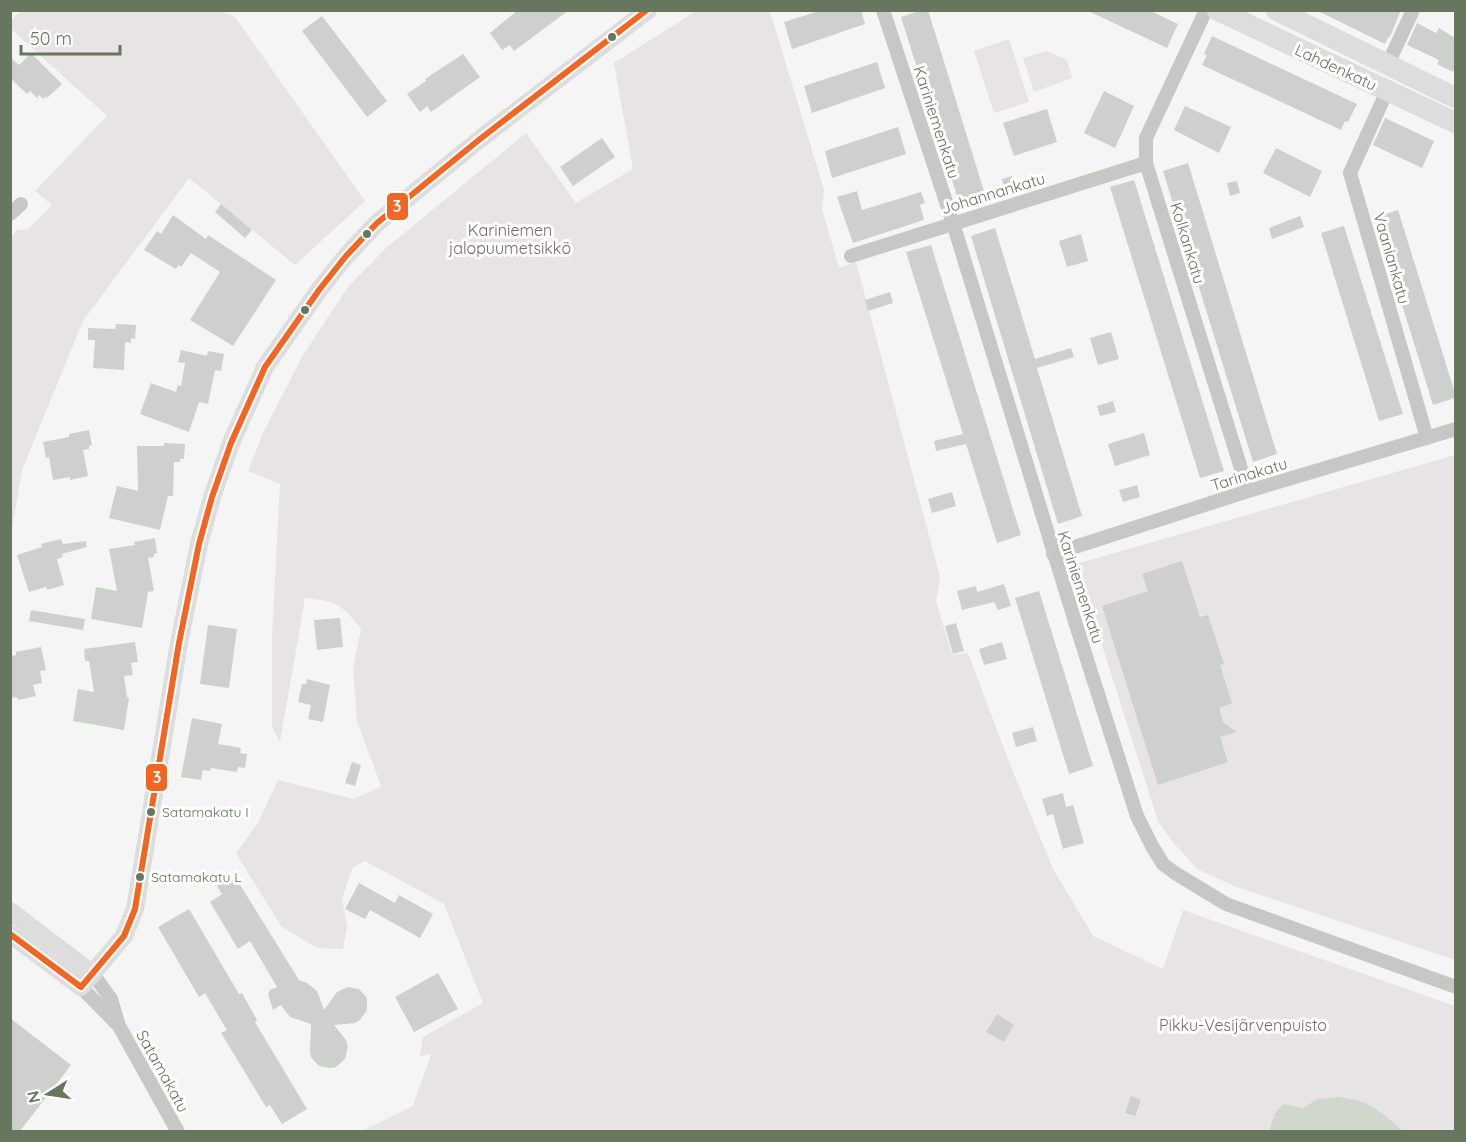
<svg xmlns="http://www.w3.org/2000/svg" width="1466" height="1142" viewBox="0 0 1466 1142" font-family="Quicksand,sans-serif">
<style>
.green{fill:#e8e3e4}
.water{fill:#d2d7cd}
.building{fill:#ced0ce}
.lines{fill:none;stroke-linecap:round;stroke-linejoin:round}
.street{stroke:#c7c8c6;stroke-width:14}
.secondary{stroke:#dcdddc;stroke-width:18}
.primary{stroke:#dcdddc;stroke-width:21}
.bus-1-casing{stroke:#fff;stroke-width:10}
.bus-1{stroke:#f26522;stroke-width:6}
.bus-dot{fill:#67775f;stroke:#fff;stroke-width:2}
.labels{text-anchor:middle;dominant-baseline:central;stroke-width:6;stroke-linejoin:round;paint-order:stroke}
.bus-label{font-size:14px;fill:#67775f;stroke:#fff;text-anchor:start}
.street-label{font-size:16px;fill:#67775f;stroke:#fff}
.park-label{font-size:16px;fill:#7a6766;stroke:#fff}
.line-badge{stroke:#fff;stroke-width:2}
.badge-label{font-size:16px;text-anchor:middle;font-weight:bold;fill:#fff}
</style>
<rect width="100%" height="100%" fill="#f5f5f5"/>
<g class="green">
<polygon points="20,11 217,10 235,17 365,201 295,265 189,178 83,321 22,470 11,534 11,237 17,230 28,229 52,205 35,191 107,116 11,29 11,20"/>
<path d="M696,11H770L824,190L822,209L839,268L856,262L940,577L936,601L952,655L968,653L1009,762L1053,869L1093,936L1163,969L1183,910L1455,1006V1131H1403L1386,1116L1317,1099L1303,1108L1274,1115L1269,1132L362,1131L413,1106L431,1054L420,1056L423,1037L483,1003L444,904L365,861L353,867L342,899L347,927L343,949L317,948L281,926L236,853L258,823L278,780L354,799L381,786L357,721L353,668L361,629C341,604 337,601 305,598L280,742L272,727V636L280,484L248,471L263,433L303,355L348,287L386,248L526,133L576,203L633,169L614,63Z"/>
<polygon points="1009,39 1029,102 994,113 974,51"/>
<polygon points="1047,51 1067,60 1072,78 1034,92 1023,58"/>
<polygon points="1455,455 1455,960 1234,886 1197,869 1172,841 1158,821 1076,564"/>
</g>
<polygon class="water" points="1340,1097 1364,1102 1386,1116 1403,1131 1269,1131 1274,1115 1283,1104 1303,1108 1317,1099"/>
<g class="building">
<polygon points="518,10 569,10 514,51 510,45 502,50 490,33"/>
<polygon points="816,10 861,10 865,24 792,49 784,22 816,12"/>
<polygon points="923,10 928,10 987,201 961,209 901,17"/>
<polygon points="1086,10 1149,10 1178,24 1167,48"/>
<polygon points="1316,10 1401,10 1390,37 1389,36 1385,44"/>
<polygon points="322,16 387,101 367,117 302,31"/>
<polygon points="1417,23 1436,33 1439,28 1455,38 1455,66 1453,72 1437,64 1439,60 1407,45"/>
<polygon points="1212,36 1357,104 1348,122 1345,121 1341,130 1202,65 1207,55 1204,54"/>
<polygon points="31,53 62,84 47,98 46,96 43,99 39,95 37,98 30,91 27,94 10,78 10,57 19,65"/>
<polygon points="463,54 480,77 431,112 427,106 420,112 407,94 426,81 425,79"/>
<polygon points="877,62 885,88 812,113 804,86"/>
<polygon points="1104,91 1134,106 1115,148 1084,133"/>
<polygon points="1185,106 1231,127 1219,153 1174,130"/>
<polygon points="1047,109 1057,142 1014,156 1003,123"/>
<polygon points="1385,118 1434,141 1422,168 1373,145"/>
<polygon points="898,127 906,154 832,178 825,151"/>
<polygon points="602,138 615,157 573,186 560,167"/>
<polygon points="1276,148 1322,171 1310,197 1263,173"/>
<polygon points="1188,163 1277,454 1253,462 1163,171"/>
<polygon points="1012,176 1016,191 1006,194 1002,179"/>
<polygon points="1134,180 1224,471 1200,478 1110,187"/>
<polygon points="1237,181 1240,193 1230,196 1227,183"/>
<polygon points="857,191 862,210 921,192 925,203 920,205 924,220 853,243 837,197"/>
<polygon points="221,204 252,230 245,238 215,212"/>
<polygon points="1398,210 1455,393 1455,398 1433,405 1375,217"/>
<polygon points="173,215 206,239 208,235 276,280 233,346 190,320 220,272 191,253 181,267 179,265 176,269 144,250 157,231 161,234"/>
<polygon points="1300,216 1304,227 1272,239 1269,228"/>
<polygon points="1344,226 1403,414 1379,421 1321,233"/>
<polygon points="995,228 1035,359 1071,348 1074,357 1037,368 1082,516 1058,524 971,236"/>
<polygon points="1081,234 1088,261 1067,267 1059,241"/>
<polygon points="931,245 1021,535 997,543 966,444 936,451 934,441 963,434 906,252"/>
<polygon points="890,292 893,303 868,311 865,300"/>
<polygon points="116,324 136,325 135,339 131,338 131,343 125,342 124,370 93,368 95,340 88,340 88,328 115,329"/>
<polygon points="1111,332 1119,359 1098,365 1090,338"/>
<polygon points="181,350 207,356 208,351 224,354 221,371 215,370 208,404 199,402 189,432 140,414 151,383 176,392 178,385 181,386 185,363 178,362"/>
<polygon points="1113,401 1116,412 1100,416 1097,406"/>
<polygon points="89,430 92,445 89,446 89,449 83,450 88,476 70,480 70,477 53,480 49,457 46,458 43,442 69,437 69,434"/>
<polygon points="1144,433 1150,455 1115,466 1108,444"/>
<polygon points="164,443 185,444 184,459 180,459 180,462 174,462 173,496 168,496 160,530 109,518 117,486 138,491 137,446 164,446"/>
<polygon points="1137,485 1140,497 1123,502 1119,490"/>
<polygon points="952,492 956,506 932,513 928,499"/>
<polygon points="155,538 157,553 154,554 154,557 148,558 154,591 148,592 142,628 91,619 96,587 117,591 109,549 135,545 134,542"/>
<polygon points="61,539 63,544 86,541 87,547 62,554 63,557 57,559 64,585 47,590 46,587 29,592 17,555 42,547 41,544"/>
<polygon points="1182,561 1200,617 1208,615 1224,664 1220,665 1232,703 1219,708 1223,722 1236,732 1220,737 1228,762 1158,785 1102,606 1148,591 1142,574"/>
<polygon points="1004,584 1011,606 998,610 994,602 962,610 957,591 976,586 977,592"/>
<polygon points="1039,591 1093,766 1069,774 1015,598"/>
<polygon points="31,610 85,619 83,630 29,621"/>
<polygon points="340,618 343,647 317,650 314,620"/>
<polygon points="956,623 964,651 953,654 945,626"/>
<polygon points="208,625 237,629 229,688 200,684"/>
<polygon points="135,642 138,662 131,663 133,675 124,676 127,697 129,698 124,730 73,721 78,689 94,692 89,661 85,661 84,649"/>
<polygon points="1002,642 1007,659 984,665 979,649"/>
<polygon points="41,647 46,670 40,671 42,683 33,685 36,696 18,700 17,697 10,698 10,656 16,655 16,652"/>
<polygon points="307,679 330,685 323,722 308,719 311,705 298,702 302,684 306,684"/>
<polygon points="192,718 222,724 218,744 241,748 240,753 247,754 245,768 238,767 237,772 211,768 210,771 203,770 201,780 181,777"/>
<polygon points="1033,727 1037,741 1016,747 1012,733"/>
<polygon points="352,762 361,765 355,786 345,783"/>
<polygon points="1063,793 1066,807 1073,805 1084,843 1063,849 1053,814 1047,816 1042,799"/>
<polygon points="234,875 299,980 307,983 317,991 324,1010 337,992 348,987 359,989 367,998 367,1010 360,1020 355,1023 334,1025 346,1040 348,1046 345,1059 336,1067 330,1068 319,1066 311,1057 310,1052 311,1024 290,1017 281,1005 273,1010 268,994 270,990 277,987 250,941 238,949 210,902 222,894 217,886"/>
<polygon points="359,883 395,903 399,895 433,914 420,938 370,910 365,919 345,909"/>
<polygon points="189,909 239,994 242,993 257,1020 255,1022 307,1109 282,1124 270,1105 266,1107 221,1033 227,1030 205,993 199,997 158,927"/>
<polygon points="438,973 458,1009 414,1032 395,997"/>
<polygon points="997,1014 1014,1025 1004,1042 986,1032"/>
<polygon points="10,1018 71,1065 20,1131 10,1131"/>
<polygon points="1131,1096 1141,1100 1135,1116 1125,1113"/>
</g>
<g class="lines">
<g class="street">
<polyline points="883,10 953,223 1076,625 1137,816 1152,846 1163,864 1175,873 1226,904 1456,987"/>
<polyline points="1206,10 1146,138 1146,163 1248,491"/>
<polyline points="1392,55 1413,10"/>
<polyline points="1387,91 1350,173 1427,438"/>
<polyline points="10,214 21,204"/>
<polyline points="851,256 1146,163"/>
<polyline points="1053,554 1248,491 1456,429"/>
<polyline points="93,974 111,999 119,1026 178,1132"/>
<polyline points="81,987 117,1024"/>
</g>
<g class="secondary">
<polyline points="10,911 93,974"/>
<polyline points="10,934 81,987 124,936 135,909 179,643 199,544 212,497 231,443 265,367 319,290 346,256 377,223 480,139 648,10"/>
</g>
<g class="primary">
<polyline points="1217,10 1456,123"/>
<polyline points="1276,10 1456,98"/>
</g>
<defs>
<polyline id="bus-1" points="10,934 81,987 124,936 135,909 179,643 199,544 212,497 231,443 265,367 319,290 346,256 377,223 480,139 647,10"/>
</defs>
<use href="#bus-1" class="bus-1-casing"/>
<use href="#bus-1" class="bus-1"/>
</g>
<g class="bus-dot">
<circle cx="612" cy="37" r="5"/>
<circle cx="367" cy="234" r="5"/>
<circle cx="305" cy="310" r="5"/>
<circle cx="151" cy="812" r="5"/>
<circle cx="140" cy="877" r="5"/>
</g>
<g class="labels">
<g class="bus-label">
<text x="162" y="812">Satamakatu I</text>
<text x="151" y="877">Satamakatu L</text>
</g>
<g class="street-label">
<text transform="translate(1336 67) rotate(25)">Lahdenkatu</text>
<text transform="translate(937 122) rotate(72)">Kariniemenkatu</text>
<text transform="translate(993 193) rotate(-17)">Johannankatu</text>
<text transform="translate(1188 243) rotate(73)">Kolkankatu</text>
<text transform="translate(1392 258) rotate(74)">Vaaniankatu</text>
<text transform="translate(1249 474) rotate(-17)">Tarinakatu</text>
<text transform="translate(1081 587) rotate(72)">Kariniemenkatu</text>
<text transform="translate(163 1071) rotate(61)">Satamakatu</text>
</g>
<g class="park-label">
<text x="510" y="230">Kariniemen<tspan x="510" dy="18">jalopuumetsikkö</tspan></text>
<text x="1243" y="1025">Pikku-Vesijärvenpuisto</text>
</g>
</g>
<g class="line-badge">
<rect x="386" y="192" width="23" height="29" rx="6" fill="#f26522"/>
<rect x="145" y="763" width="23" height="29" rx="6" fill="#f26522"/>
</g>
<g class="badge-label">
<text x="397" y="212">3</text>
<text x="157" y="783">3</text>
</g>
<rect width="1466" height="1142" fill="none" stroke="#67775f" stroke-width="24"/>
<g transform="translate(48 1094) rotate(258)" stroke="#ffffff" stroke-width="4.5" paint-order="stroke">
<path d="M0-4.5L10 22L0 15L-10 22Z" fill="#67775f"/>
<text y="-9" font-size="16" font-weight="bold" text-anchor="middle" fill="#67775f">N</text>
</g>
<path d="M21 45v9h99v-9" fill="none" stroke="#67775f" stroke-width="3"/>
<text x="30" y="45" font-size="18" fill="#67775f" stroke="#ffffff" stroke-width="4.5" paint-order="stroke">50 m</text>
</svg>
